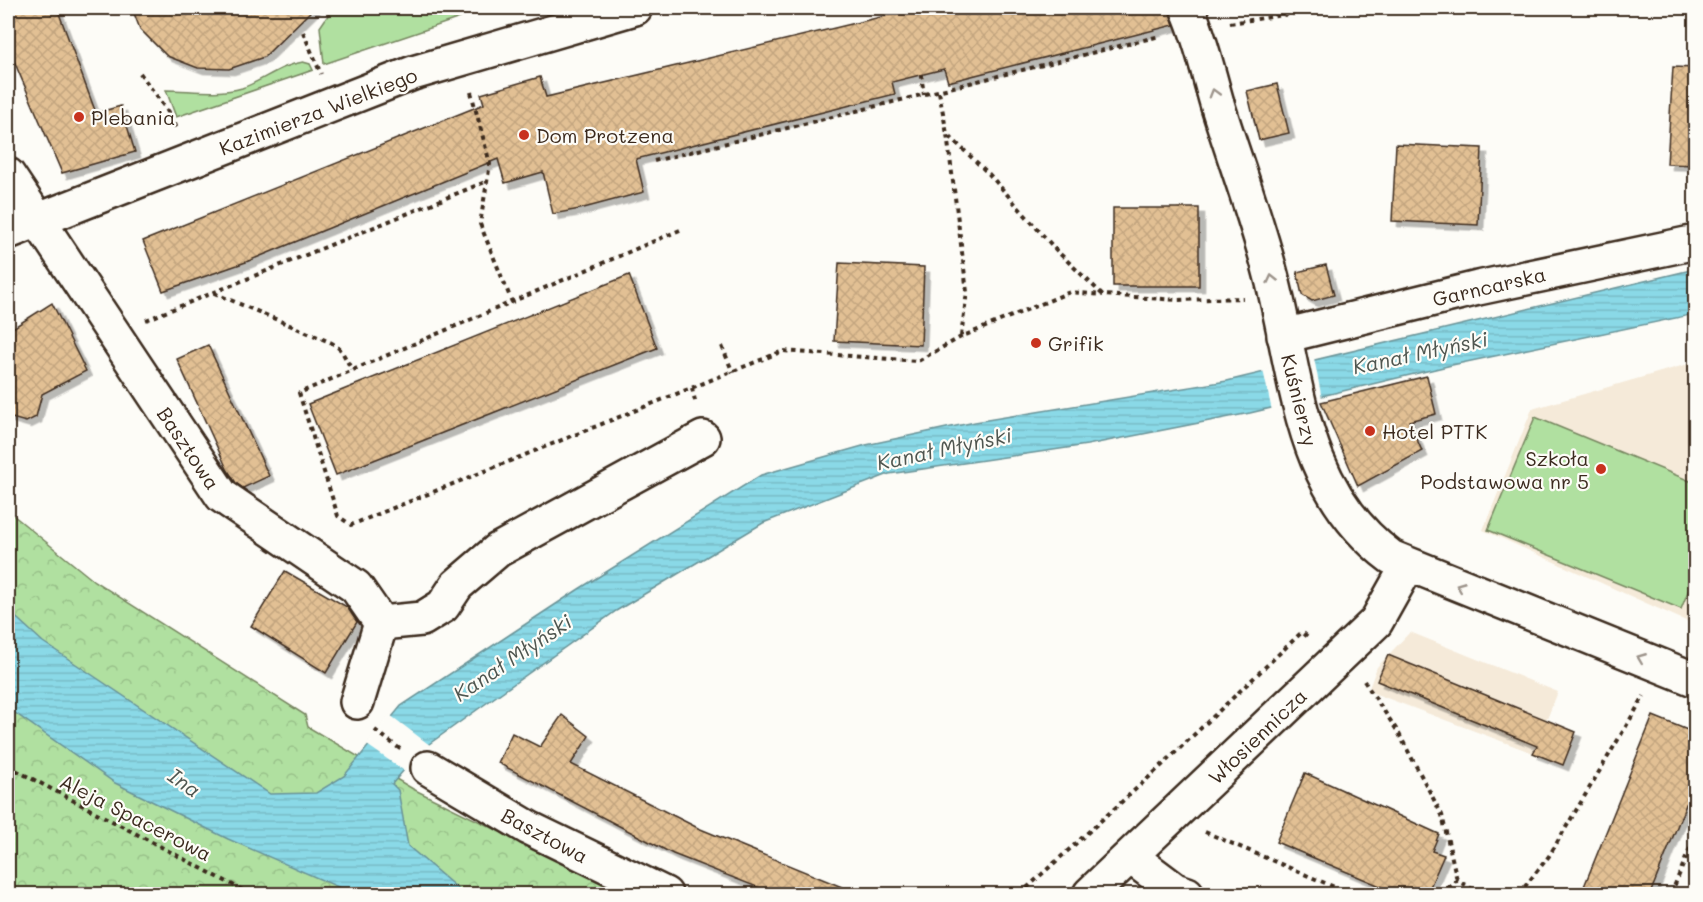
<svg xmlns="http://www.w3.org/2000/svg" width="1703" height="902" viewBox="0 0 1703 902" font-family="Mali,sans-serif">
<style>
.built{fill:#f5ead9}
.grass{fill:#b0e0a0;stroke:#76855f;stroke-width:1.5}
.forest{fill:url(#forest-crowns);stroke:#76855f;stroke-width:1.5}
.water{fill:url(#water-rules);stroke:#6a9397;stroke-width:1.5}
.pier{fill:#fdfcf7}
.building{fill:url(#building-cross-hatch);stroke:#3b2a1e;stroke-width:1.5;filter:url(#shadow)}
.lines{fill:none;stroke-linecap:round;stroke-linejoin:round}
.minor-casing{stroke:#3b2a1e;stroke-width:38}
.path{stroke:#3b2a1e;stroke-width:4;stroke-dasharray:4.5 4.5;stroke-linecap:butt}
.minor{stroke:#fdfcf7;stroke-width:33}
.oneway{stroke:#9c938a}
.poi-dot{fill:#c8321e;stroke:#fdfcf7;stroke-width:2}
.labels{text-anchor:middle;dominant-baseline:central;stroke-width:4.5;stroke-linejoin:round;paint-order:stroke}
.street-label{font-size:20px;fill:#3b2a1e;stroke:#fdfcf7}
.poi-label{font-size:20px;fill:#3b2a1e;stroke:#fdfcf7;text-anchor:start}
.water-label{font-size:21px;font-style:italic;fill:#4f5650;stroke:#fdfcf7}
</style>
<defs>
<pattern id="forest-crowns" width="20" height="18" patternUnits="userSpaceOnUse" patternTransform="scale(1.5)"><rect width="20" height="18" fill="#b0e0a0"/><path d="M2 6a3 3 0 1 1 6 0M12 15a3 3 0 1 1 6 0" fill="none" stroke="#98c089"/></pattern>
<pattern id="water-rules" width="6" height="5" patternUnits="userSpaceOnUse" patternTransform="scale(1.5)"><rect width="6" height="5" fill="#8ad9e7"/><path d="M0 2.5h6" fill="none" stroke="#78bac6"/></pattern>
<pattern id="building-cross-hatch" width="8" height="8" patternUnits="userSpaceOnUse" patternTransform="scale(1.5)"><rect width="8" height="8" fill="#e2c094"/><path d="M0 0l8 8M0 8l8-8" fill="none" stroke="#c3a57f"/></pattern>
<filter id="shadow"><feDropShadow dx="5.5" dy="5.5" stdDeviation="0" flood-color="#0004"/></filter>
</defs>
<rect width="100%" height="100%" fill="#fdfcf7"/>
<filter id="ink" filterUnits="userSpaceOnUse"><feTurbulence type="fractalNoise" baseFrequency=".0167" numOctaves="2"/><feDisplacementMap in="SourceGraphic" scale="12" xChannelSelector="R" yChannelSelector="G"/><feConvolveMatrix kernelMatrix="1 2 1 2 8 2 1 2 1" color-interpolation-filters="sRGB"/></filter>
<g filter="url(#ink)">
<g class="built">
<polygon points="1695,362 1695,625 1483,530 1532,409"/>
<polygon points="1410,632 1558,692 1533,753 1368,691 1377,667"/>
</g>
<g class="grass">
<polygon points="333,8 458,8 460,18 324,64 320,27"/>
<path d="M303,62L310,64L313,70L176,117L166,90C190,90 218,95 242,88C263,81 280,65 303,62Z"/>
<polygon points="1535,417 1695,483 1695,574 1681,609 1488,530"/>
</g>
<polygon class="forest" points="8,511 94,581 305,715 308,727 413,789 627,894 8,894"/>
<polygon class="water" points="1695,269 1695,314 1452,365 1250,413 1087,445 889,474 763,523 616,611 422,749 392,784 398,790 408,846 464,894 354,894 228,839 115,783 8,708 8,610 43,642 270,794 316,793 344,776 401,706 579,589 761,475 866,445 975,422 1227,381"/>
<g class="pier">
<polygon points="1314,358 1322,399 1272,411 1263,370"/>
<polygon points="390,715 431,746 406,772 367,745"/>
</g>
<g class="building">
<polygon points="8,8 57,8 96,113 121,106 135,152 62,173 8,47"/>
<polygon points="132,8 314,8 264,57 229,69 198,68 167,56 140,29"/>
<polygon points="918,8 1169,8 1174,25 948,82 944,69 892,82 895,94 636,159 644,192 580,209 553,214 543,172 505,183 498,159 246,262 163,291 143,241 484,104 481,94 540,77 546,97"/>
<polygon points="1673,67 1695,68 1695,165 1667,164"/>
<polygon points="1277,84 1289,133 1259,140 1247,91"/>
<polygon points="1396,144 1482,148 1478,225 1392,221"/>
<rect x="1113" y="208" width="86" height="78"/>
<polygon points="839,263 924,267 921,345 834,341"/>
<polygon points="1326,265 1334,295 1312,301 1302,295 1297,272"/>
<polygon points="629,275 657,348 336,475 308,404"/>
<polygon points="52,303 86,371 42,394 36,417 26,422 8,417 8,331"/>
<polygon points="208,345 269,476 243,488 236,483 227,469 177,359"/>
<polygon points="1427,376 1436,414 1409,421 1422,451 1358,486 1321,402"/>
<polygon points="285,571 347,607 357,622 326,673 251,626"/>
<polygon points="1388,655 1576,732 1563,765 1533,753 1537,746 1377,681"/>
<polygon points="562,715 589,736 571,764 698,828 859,894 775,894 673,854 498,763 512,733 540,747"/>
<polygon points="1653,716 1695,733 1695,782 1650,894 1581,894"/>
<polygon points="1305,773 1439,834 1432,851 1444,855 1427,894 1399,894 1276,842"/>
</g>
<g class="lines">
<defs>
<g id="minor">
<path d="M1188,10C1202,42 1209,77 1219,110C1236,164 1256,217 1270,271C1298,375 1297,487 1391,557L1696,680"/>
<polyline points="8,175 222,496 356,587 381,623 357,702"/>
<polyline points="8,232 413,73 635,8"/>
<polyline points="1284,336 1478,288 1696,242"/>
<polyline points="381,623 422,619 443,606 457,585 498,550 703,438"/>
<polyline points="428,768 529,828 665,894"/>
<polyline points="1131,857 1175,890 1187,894"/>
<polyline points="1090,894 1376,622 1408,565"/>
</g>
</defs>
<use href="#minor" class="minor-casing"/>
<g class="path">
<polyline points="906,8 908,16"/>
<polyline points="1230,23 1331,8"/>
<polyline points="303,32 321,74"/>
<polyline points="140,73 168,112 173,126 181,124"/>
<polyline points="921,74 924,95"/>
<polyline points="471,92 490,164 480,224 512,302"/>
<polyline points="939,92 947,134"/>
<polyline points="654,161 1160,36"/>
<polyline points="680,230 299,393 338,516 351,525 783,351 918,361 961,337 1070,292 1103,295"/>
<polyline points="214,293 332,343 341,350 352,370"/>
<polyline points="146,320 485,182"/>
<polyline points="961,336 967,292 947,134 989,174 1057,251 1103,295 1178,300 1243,298"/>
<polyline points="722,346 733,373"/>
<polyline points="692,388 696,405"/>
<polyline points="1364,681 1398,732 1442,815 1457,880"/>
<polyline points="375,730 400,749"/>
<polyline points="8,766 250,894"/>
<polyline points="1205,832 1351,894"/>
<polyline points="1020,894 1158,769 1302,632 1309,638"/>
<polyline points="1441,894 1457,880 1481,894"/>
<polyline points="1519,894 1549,856 1644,696"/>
<polyline points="1671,894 1696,834"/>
</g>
<use href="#minor" class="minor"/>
</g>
<defs><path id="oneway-chevron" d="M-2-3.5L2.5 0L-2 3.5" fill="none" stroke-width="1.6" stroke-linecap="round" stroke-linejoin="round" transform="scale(1.5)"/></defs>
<g class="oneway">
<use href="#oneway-chevron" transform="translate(1214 93) rotate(-106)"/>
<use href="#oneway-chevron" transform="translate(1272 279) rotate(-103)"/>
<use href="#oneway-chevron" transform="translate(1460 586) rotate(-158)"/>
<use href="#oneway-chevron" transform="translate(1641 658) rotate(-158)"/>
</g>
</g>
<g class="poi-dot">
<circle cx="79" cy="117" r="6"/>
<circle cx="524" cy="135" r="6"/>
<circle cx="1036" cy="343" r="6"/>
<circle cx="1370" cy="431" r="6"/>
<circle cx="1601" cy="469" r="6"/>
</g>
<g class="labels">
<g class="street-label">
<text transform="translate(318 111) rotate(-21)">Kazimierza Wielkiego</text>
<text transform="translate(1489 286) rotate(-13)">Garncarska</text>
<text transform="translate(1300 400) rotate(76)">Kuśnierzy</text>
<text transform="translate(189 448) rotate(56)">Basztowa</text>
<text transform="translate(1257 736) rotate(-44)">Włosiennicza</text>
<text transform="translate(136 817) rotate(27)">Aleja Spacerowa</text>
<text transform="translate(545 835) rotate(28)">Basztowa</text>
</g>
<g class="poi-label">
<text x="91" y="117">Plebania</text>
<text x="536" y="135">Dom Protzena</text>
<text x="1048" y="343">Grifik</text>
<text x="1382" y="431">Hotel PTTK</text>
<text x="1589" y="458" text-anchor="end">Szkoła<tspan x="1589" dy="23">Podstawowa nr 5</tspan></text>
</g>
<g class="water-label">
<text transform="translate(1420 352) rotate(-12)">Kanał Młyński</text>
<text transform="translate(944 448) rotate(-12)">Kanał Młyński</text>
<text transform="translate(512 657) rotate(-34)">Kanał Młyński</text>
<text transform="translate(185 782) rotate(35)">Ina</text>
</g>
</g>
<rect width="1703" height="902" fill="none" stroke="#fdfcf7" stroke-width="30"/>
<rect x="15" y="15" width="1673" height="872" fill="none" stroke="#3b2a1e" stroke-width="2" filter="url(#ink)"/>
</svg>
